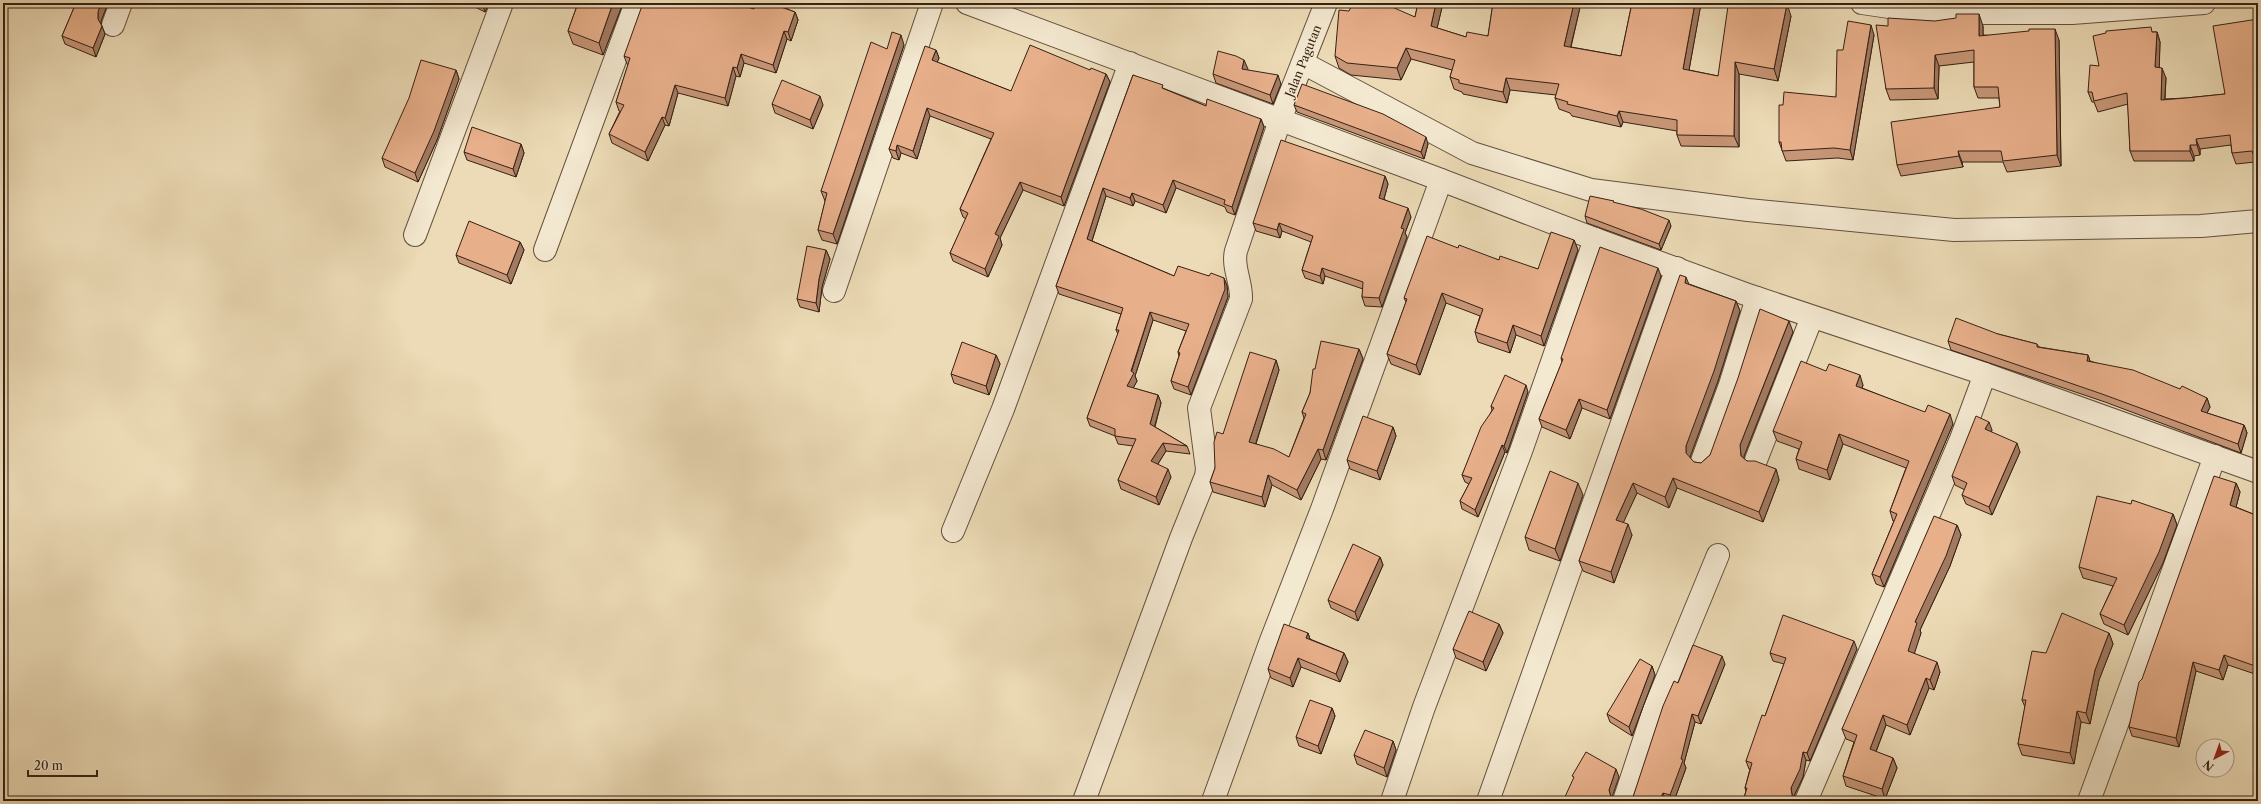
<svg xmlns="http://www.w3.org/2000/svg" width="2261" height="804" viewBox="0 0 2261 804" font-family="'Libre Caslon Text',serif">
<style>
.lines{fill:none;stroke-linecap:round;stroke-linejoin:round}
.minor-casing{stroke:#64503d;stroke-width:24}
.minor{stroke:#f3e8d0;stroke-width:22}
.wall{fill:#c79677;stroke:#362115}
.shaded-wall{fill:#a27a61;stroke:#362115}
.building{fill:#e7af8a;stroke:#362115}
.labels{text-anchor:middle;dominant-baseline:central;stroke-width:3;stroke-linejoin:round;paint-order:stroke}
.street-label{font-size:12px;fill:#362115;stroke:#f3e8d0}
</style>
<rect width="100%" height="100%" fill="#ecdbb6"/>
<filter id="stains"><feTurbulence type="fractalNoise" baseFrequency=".005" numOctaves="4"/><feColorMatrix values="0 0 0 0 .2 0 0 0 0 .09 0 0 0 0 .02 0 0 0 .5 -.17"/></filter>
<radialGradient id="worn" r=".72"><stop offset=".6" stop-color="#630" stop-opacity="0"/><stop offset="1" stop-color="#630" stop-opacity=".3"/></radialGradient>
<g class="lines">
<defs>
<g id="minor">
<polyline points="967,3 1436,178 1595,239 1751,296 1985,374 2258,472"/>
<polyline points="1862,3 1930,13 2072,13 2204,3"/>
<polyline points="113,25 121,3"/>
<polyline points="1303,63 1472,153 1591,190 1748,210 1954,230 2201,226 2258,221"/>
<polyline points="415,235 502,3"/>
<polyline points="545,250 636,3"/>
<polyline points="834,291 932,3"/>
<polyline points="1756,460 1812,317"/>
<polyline points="1702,461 1730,385 1757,298"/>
<polyline points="953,531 1003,409 1130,63"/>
<path d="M1084,801L1181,538L1206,476L1207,469L1199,408L1241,299C1242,283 1232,267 1236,251L1280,120L1326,3"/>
<polyline points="1213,801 1270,643 1322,509 1441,180"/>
<polyline points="1392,801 1424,707 1521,451 1595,239"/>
<polyline points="1488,801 1677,268"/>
<polyline points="1624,801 1654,710 1718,555"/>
<polyline points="1806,801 1961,439 1985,374"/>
<polyline points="2089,801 2215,456"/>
</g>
</defs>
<use href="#minor" class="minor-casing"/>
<use href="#minor" class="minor"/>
</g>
<g class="wall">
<polygon points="76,3 108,3 101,21 101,24 105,34 96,57 65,44 62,36"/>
<polygon points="160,3 168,3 167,6"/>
<polygon points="467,3 489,3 485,12"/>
<polygon points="578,3 623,3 603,55 573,44 568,31"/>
<polygon points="756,3 789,3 787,9 795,12 798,20 791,41 787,39 776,73 744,63 740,77 736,76 728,106 678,93 669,126 665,125 648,161 612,143 609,134 620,111 619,111 616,102 628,65 627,64 624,56 725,5 754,9"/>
<polygon points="1418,3 1443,3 1437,28 1466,37 1488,36 1493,3 1581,3 1571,47 1621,56 1632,3 1701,3 1689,70 1718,76 1791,16 1778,81 1739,74 1739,147 1681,146 1677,135 1677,131 1623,122 1621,127 1572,116 1570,113 1559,109 1555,98 1556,95 1510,90 1507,103 1463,94 1462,92 1454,89 1450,77 1452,70 1411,59 1401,80 1351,75 1339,68 1335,56 1415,17"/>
<polygon points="2258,19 2258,164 2256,165 2255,162 2236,164 2232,153 2231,145 2200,149 2200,155 2194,156 2194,161 2134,161 2130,151 2128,104 2098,112 2094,102 2092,102 2088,92 2099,66 2153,32 2157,32 2160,42 2159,68 2166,78 2165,99 2186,98 2225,94"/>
<polygon points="1888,26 1983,26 1983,35 2059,40 2061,166 2007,172 2003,162 1962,162 1963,167 1901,176 1897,165 2000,107 1999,98 1978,98 1974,87 1974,62 1939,66 1938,99 1890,100 1886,89"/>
<polygon points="1874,35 1853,160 1838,158 1786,161 1779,142 1836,97 1843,50"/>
<polygon points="904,45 837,244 822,240 818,230 825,202 825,201 821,191 887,49"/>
<polygon points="936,50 939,58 937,62 1011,91 1090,70 1106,74 1110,82 1064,206 1023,190 1000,238 1002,245 988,277 953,261 950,253 966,219 963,217 960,209 991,139 930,116 917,159 901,153 899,160 893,158 889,149"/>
<polygon points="1244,60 1247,70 1281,84 1273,104 1216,83 1213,74"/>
<polygon points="456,70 459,79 437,140 418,182 385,167 382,158"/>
<polygon points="1133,75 1165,89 1206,106 1261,119 1264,127 1235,215 1227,212 1225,207 1176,188 1166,213 1135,201 1133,206 1106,196 1092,241 1174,276 1209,276 1224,278 1227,286 1228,297 1191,395 1174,389 1171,381 1179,356 1178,352 1186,331 1153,320 1135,376 1137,381 1133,388 1158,395 1161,403 1155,427 1187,446 1190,454 1166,451 1158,464 1171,477 1159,505 1121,489 1118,480 1133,446 1118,444 1115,436 1090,426 1087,418 1118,334 1116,330 1121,314 1059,294 1056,286"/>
<polygon points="772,104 823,105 813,129 775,113"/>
<polygon points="1294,105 1428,144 1424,159 1297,112"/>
<polygon points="521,144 524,153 516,177 467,160 464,152"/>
<polygon points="1385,176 1388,184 1384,199 1411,217 1405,233 1407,237 1382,307 1365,306 1362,297 1363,289 1325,276 1323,284 1305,278 1302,270 1311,242 1282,231 1280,238 1256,231 1253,223"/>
<polygon points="1615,203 1671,226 1661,250 1587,223 1585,216"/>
<polygon points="1574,240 1578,250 1544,346 1516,335 1510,353 1478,342 1475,332 1480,316 1446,303 1420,375 1391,364 1387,354 1406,302 1404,298 1458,248 1499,260 1538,269"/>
<polygon points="520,242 524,250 511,284 459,263 456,255"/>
<polygon points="826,250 830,259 822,287 819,312 800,307 797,299"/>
<polygon points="1661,276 1610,419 1582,408 1570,439 1542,427 1539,419 1562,362 1561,358"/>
<polygon points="1689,284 1736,301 1740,311 1718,381 1690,457 1690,458 1694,462 1701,463 1710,455 1793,332 1744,456 1744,459 1747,461 1776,469 1779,480 1763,522 1677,488 1669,508 1637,493 1623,522 1632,535 1614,583 1583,571 1579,561"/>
<polygon points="1998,334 2037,344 2039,347 2088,355 2090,361 2207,398 2210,407 2207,413 2244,425 2247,433 2241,453 2105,402 1951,350 1948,341"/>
<polygon points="1359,349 1363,359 1326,460 1321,459 1301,500 1272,485 1265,507 1213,492 1210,482 1215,468 1223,434 1276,360 1279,370 1256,444 1289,457 1304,418 1302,412 1310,393 1315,369"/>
<polygon points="996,355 1000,364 989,395 954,383 951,374"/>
<polygon points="1826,371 1863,385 1862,388 1953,424 1884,587 1876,584 1872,574 1894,521 1893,521 1890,511 1906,468 1843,444 1830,480 1799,469 1796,459 1799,449 1777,441 1773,431"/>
<polygon points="1528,392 1507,453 1505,452 1478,517 1462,509 1460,501 1469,484 1465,482 1462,475 1492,410 1491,406"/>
<polygon points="1393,427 1396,436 1380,480 1350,469 1347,460"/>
<polygon points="1992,430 1991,432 2020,452 1992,515 1966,504 1962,495 1965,490 1955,485 1952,476"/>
<polygon points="2236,483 2240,492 2236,507 2258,516 2258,675 2228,665 2223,680 2196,671 2179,747 2132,736 2129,727"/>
<polygon points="1583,495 1560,561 1529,550 1525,537"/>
<polygon points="2173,514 2177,525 2163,563 2128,635 2104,624 2100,614 2113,586 2083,578 2079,567"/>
<polygon points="1957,525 1961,535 1950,566 1920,630 1921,633 1914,653 1940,672 1934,690 1929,688 1910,735 1886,725 1876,752 1893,758 1897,768 1885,799 1846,786 1843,776 1854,742 1846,739 1842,729"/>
<polygon points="1380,557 1383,565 1358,621 1331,608 1328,600"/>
<polygon points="1499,624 1503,633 1486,671 1456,658 1453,649"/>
<polygon points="1308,633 1310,639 1344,653 1348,662 1340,682 1301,667 1293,687 1271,678 1268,669"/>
<polygon points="2109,633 2113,644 2099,680 2090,724 2081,722 2074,764 2022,755 2018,744 2025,707 2022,700 2046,653"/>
<polygon points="1857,649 1810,761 1806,760 1803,777 1794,796 1795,801 1743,801 1746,791 1745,788 1750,769 1749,769 1746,761 1765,716 1784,664 1773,661 1770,653"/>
<polygon points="1725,664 1701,724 1695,722 1684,763 1686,768 1674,801 1630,801 1633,797 1678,683"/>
<polygon points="1652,666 1655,675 1632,736 1610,722 1607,714"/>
<polygon points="1332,708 1335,716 1321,754 1299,746 1296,737"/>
<polygon points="1393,741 1396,750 1387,777 1357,764 1354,755"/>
</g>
<g class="shaded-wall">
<polygon points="101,3 108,3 101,21 101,28 98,19 98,12"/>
<polygon points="482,3 489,3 485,12"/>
<polygon points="613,3 623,3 603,55 599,43"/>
<polygon points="783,3 789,3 785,16 781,7"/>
<polygon points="1436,3 1443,3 1435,37 1431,26"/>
<polygon points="1574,3 1581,3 1568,58 1564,46"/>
<polygon points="1695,3 1701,3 1701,4 1687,81 1683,69"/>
<polygon points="1787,4 1791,16 1778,81 1774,69"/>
<polygon points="795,12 798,20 791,41 788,32"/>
<polygon points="1979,14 1983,26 1983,47 1979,36"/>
<polygon points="1871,25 1874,35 1853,160 1850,150"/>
<polygon points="102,26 105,34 96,57 93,48"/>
<polygon points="2055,29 2059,40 2061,166 2057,155"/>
<polygon points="784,31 787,39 776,73 773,65"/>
<polygon points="2157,32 2160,42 2159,78 2155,67"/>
<polygon points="901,35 904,45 837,244 833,234"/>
<polygon points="1406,48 1411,59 1401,80 1397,68"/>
<polygon points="936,50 939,58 935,68 932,60"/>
<polygon points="741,54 744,63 740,77 737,68"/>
<polygon points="1935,55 1939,66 1938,99 1934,88"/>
<polygon points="1244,60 1248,69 1246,78 1242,69"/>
<polygon points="1735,62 1739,74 1739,147 1734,136"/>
<polygon points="733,67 736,76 728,106 725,98"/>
<polygon points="2162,68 2166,78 2164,110 2161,100"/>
<polygon points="456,70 459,79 437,140 418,182 415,173"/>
<polygon points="1106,74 1110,82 1064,206 1061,197"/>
<polygon points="1278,75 1281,84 1273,104 1270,95"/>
<polygon points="1506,78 1510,90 1507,103 1503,92"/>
<polygon points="675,85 678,93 669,126 665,118"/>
<polygon points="820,96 823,105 813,129 810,120"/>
<polygon points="927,108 930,116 917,159 913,151"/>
<polygon points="1619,111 1623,122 1621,127 1617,116"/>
<polygon points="662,117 665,125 648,161 645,152"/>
<polygon points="1261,119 1264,127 1235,215 1232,207"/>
<polygon points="1426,137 1428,144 1424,159 1421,152"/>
<polygon points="2196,139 2200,149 2200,155 2197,145"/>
<polygon points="521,144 524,153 516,177 513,169"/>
<polygon points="897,145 901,153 899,160 896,151"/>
<polygon points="2190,145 2194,156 2194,161 2190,151"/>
<polygon points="1958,151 1962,162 1963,167 1959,156"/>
<polygon points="1385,176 1388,184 1382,206 1379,198"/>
<polygon points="1173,180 1176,188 1166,213 1163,205"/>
<polygon points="1020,182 1023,190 1000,238 1002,245 988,277 985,269 995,234"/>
<polygon points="1103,188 1106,196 1090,247 1087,239"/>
<polygon points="1132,193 1135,201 1133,206 1130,198"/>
<polygon points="1408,208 1411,217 1405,233 1407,237 1382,307 1379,298 1401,228"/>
<polygon points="1669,220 1671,226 1661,250 1659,244"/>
<polygon points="1279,223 1282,231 1280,238 1277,230"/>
<polygon points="1574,240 1578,250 1544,346 1541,336"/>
<polygon points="520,242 524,250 511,284 507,275"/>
<polygon points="826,250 830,259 822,287 819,312 816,303 819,279"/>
<polygon points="1322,268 1325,276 1323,284 1320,276"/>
<polygon points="1658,268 1661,276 1610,419 1607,410"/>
<polygon points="1686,277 1690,287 1685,283"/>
<polygon points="1224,278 1227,286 1228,297 1191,395 1188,387"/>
<polygon points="1442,293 1446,303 1420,375 1416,365"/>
<polygon points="1736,301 1740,311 1718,381 1690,457 1690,464 1686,453 1686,446"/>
<polygon points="1150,312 1153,320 1135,376 1137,381 1130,394 1127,386"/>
<polygon points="1789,321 1793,332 1744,456 1744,466 1741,456 1740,445"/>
<polygon points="1513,325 1516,335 1510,353 1507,343"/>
<polygon points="1359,349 1363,359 1326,460 1323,450"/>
<polygon points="996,355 1000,364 989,395 986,386"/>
<polygon points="2088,355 2091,364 2087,361"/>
<polygon points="1276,360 1279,370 1253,452 1249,442"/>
<polygon points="1860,375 1863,385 1860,396 1856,386"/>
<polygon points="1526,385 1528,392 1507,453 1504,446"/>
<polygon points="1158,395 1161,403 1153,432 1150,424"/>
<polygon points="2207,398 2210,407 2204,419 2201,411"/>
<polygon points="1579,399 1582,408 1570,439 1566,430"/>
<polygon points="1950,414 1953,424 1884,587 1880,577"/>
<polygon points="1989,422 1992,430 1988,438 1985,429"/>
<polygon points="2244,425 2247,433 2241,453 2238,444"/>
<polygon points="1393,427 1396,436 1380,480 1377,471"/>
<polygon points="1839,434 1843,444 1830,480 1827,470"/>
<polygon points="1163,443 1166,451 1154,470 1151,461"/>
<polygon points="2017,443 2020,452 1992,515 1989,507"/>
<polygon points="1502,445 1505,452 1478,517 1475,510"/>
<polygon points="1318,449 1321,459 1301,500 1297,490"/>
<polygon points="1168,469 1171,477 1159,505 1156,497"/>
<polygon points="1776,469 1779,480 1763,522 1759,512"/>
<polygon points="1268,475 1272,485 1265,507 1262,497"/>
<polygon points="1673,478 1677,488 1669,508 1665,497"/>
<polygon points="1578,483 1583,495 1560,561 1555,549"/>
<polygon points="1633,483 1637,493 1620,530 1616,520"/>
<polygon points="2236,483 2240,492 2234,515 2230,505"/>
<polygon points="2173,514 2177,525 2163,563 2128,635 2124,625"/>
<polygon points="1628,524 1632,535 1614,583 1611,572"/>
<polygon points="1957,525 1961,535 1950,566 1920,630 1921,633 1912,661 1908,651 1915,622"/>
<polygon points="1380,557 1383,565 1358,621 1355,612"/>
<polygon points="1499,624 1503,633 1486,671 1483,662"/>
<polygon points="1308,633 1311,642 1306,638"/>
<polygon points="2109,633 2113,644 2099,680 2090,724 2086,713 2095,670"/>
<polygon points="1854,641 1857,649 1810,761 1807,753"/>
<polygon points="1344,653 1348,662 1340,682 1336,674"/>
<polygon points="2224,655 2228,665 2223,680 2219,670"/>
<polygon points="1722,656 1725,664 1701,724 1698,716"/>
<polygon points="1298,658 1301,667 1293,687 1290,678"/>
<polygon points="1937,662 1940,672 1934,690 1930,680"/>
<polygon points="2193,662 2196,671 2179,747 2176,738"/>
<polygon points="1652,666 1655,675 1632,736 1629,727"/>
<polygon points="1926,678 1929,688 1910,735 1907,725"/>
<polygon points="1332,708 1335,716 1321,754 1318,746"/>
<polygon points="2077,711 2081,722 2074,764 2070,753"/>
<polygon points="1692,714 1695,722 1684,763 1686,768 1674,801 1673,801 1670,795"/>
<polygon points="1883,715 1886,725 1873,759 1870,749"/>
<polygon points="1393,741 1396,750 1387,777 1384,768"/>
<polygon points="1803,752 1806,760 1803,777 1794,796 1795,801 1793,801 1791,788"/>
<polygon points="1893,758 1897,768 1885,799 1882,789"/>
<polygon points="1616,769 1619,777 1612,797 1613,801 1612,801 1609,790"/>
<polygon points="1663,793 1666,801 1659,801"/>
</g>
<g class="building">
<polygon points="76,3 101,3 98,12 98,19 102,26 93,48 62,36"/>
<polygon points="578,3 613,3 599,43 568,31"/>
<polygon points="643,3 721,3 725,5 725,3 734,3 754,9 756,3 783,3 781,7 795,12 788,32 784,31 773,65 741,54 737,68 733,67 725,98 675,85 665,118 662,117 645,152 609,134 624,105 616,102 630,58 624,56"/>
<polygon points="1353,3 1383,3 1415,17 1418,3 1436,3 1431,26 1466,37 1467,32 1488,36 1493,3 1574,3 1564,46 1621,56 1632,3 1695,3 1683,69 1718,76 1728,6 1732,7 1732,3 1781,3 1787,4 1774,69 1735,62 1734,136 1677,135 1677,120 1619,111 1617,116 1567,104 1568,102 1555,98 1559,84 1506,78 1503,92 1459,83 1459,80 1450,77 1455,60 1406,48 1397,68 1347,63 1335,56 1339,10 1349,11"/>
<polygon points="1956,14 1979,14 1979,36 2029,31 2029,29 2055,29 2057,155 2003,161 2001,151 1958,151 1959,156 1897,165 1891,122 2000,107 1998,87 1974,87 1974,50 1935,55 1934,88 1886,89 1876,25 1888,26 1888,18 1935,21 1956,18"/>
<polygon points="2258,19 2258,154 2253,154 2252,151 2232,153 2230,135 2196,139 2197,145 2190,145 2190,151 2130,151 2127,93 2094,101 2092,92 2088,92 2090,65 2099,66 2093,36 2106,33 2106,31 2151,27 2152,32 2157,32 2155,67 2162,68 2161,100 2186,98 2225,94 2213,26"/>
<polygon points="1848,21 1871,25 1850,150 1834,148 1782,151 1781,142 1779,142 1779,105 1783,105 1784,92 1836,97 1837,50 1843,50"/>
<polygon points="892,32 901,35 833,234 818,230 827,193 821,191 871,42 887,49"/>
<polygon points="1030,45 1090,70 1091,68 1106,74 1061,197 1020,182 995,234 999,236 985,269 950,253 968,213 960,209 994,133 927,108 913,151 897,145 896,151 889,149 925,46 936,50 932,60 1011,91"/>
<polygon points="1218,51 1236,56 1244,60 1242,69 1278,75 1270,95 1213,74"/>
<polygon points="421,60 456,70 434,131 415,173 382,158 409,98"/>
<polygon points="1133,75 1163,85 1162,88 1206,106 1207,99 1261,119 1232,207 1224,204 1225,200 1173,180 1163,205 1132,193 1130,198 1103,188 1087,239 1174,276 1178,266 1209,276 1211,273 1224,278 1225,289 1188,387 1171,381 1180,353 1178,352 1189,324 1150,312 1131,371 1134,373 1127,386 1158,395 1150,424 1187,446 1163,443 1151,461 1168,469 1156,497 1118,480 1136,439 1115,436 1115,429 1087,418 1119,330 1116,330 1123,308 1056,286"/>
<polygon points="782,80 820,96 810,120 772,104"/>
<polygon points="1302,84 1383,114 1426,137 1421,152 1294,105"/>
<polygon points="472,127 521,144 513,169 464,152"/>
<polygon points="1281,140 1385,176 1379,198 1408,208 1401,228 1404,229 1379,298 1362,297 1363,282 1322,268 1320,276 1302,270 1313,236 1279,223 1277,230 1253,223"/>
<polygon points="1590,196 1614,201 1613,202 1641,209 1669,220 1659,244 1585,216"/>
<polygon points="469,221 520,242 507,275 456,255"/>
<polygon points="1551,232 1574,240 1541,336 1513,325 1507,343 1475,332 1483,309 1442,293 1416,365 1387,354 1407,299 1404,298 1427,236 1458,248 1459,245 1499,260 1500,256 1538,269"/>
<polygon points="807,246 826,250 819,279 816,303 797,299"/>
<polygon points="1600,247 1658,268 1607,410 1579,399 1566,430 1539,419 1563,359 1561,358"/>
<polygon points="1680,275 1686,277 1685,283 1736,301 1714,371 1686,446 1686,453 1694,462 1701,463 1710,455 1738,378 1760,309 1789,321 1740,445 1741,456 1747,461 1755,461 1776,469 1759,512 1673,478 1665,497 1633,483 1616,520 1628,524 1611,572 1579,561"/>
<polygon points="1956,318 1998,334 2037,344 2037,347 2088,355 2087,361 2133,370 2180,389 2182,386 2207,398 2201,411 2244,425 2238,444 2102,394 1948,341"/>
<polygon points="1321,341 1359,349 1323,450 1318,449 1297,490 1268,475 1262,497 1210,482 1215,468 1214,442 1217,432 1223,434 1250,352 1276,360 1249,442 1274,449 1289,457 1306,414 1302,412 1310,393 1313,369 1315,369"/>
<polygon points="962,342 996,355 986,386 951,374"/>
<polygon points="1801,361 1826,371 1829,364 1860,375 1856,386 1925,412 1928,405 1950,414 1880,577 1872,574 1897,514 1890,511 1909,461 1839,434 1827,470 1796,459 1802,442 1773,431"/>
<polygon points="1505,375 1526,385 1504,446 1502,445 1475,510 1460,501 1472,478 1462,475 1481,427 1494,408 1491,406"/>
<polygon points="1363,416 1393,427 1377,471 1347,460"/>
<polygon points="1976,416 1989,422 1985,429 2017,443 1989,507 1962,495 1967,483 1952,476"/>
<polygon points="1550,471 1578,483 1555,549 1525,537"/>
<polygon points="2214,476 2236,483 2230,505 2258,516 2258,667 2224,655 2219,670 2193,662 2176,738 2129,727 2139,682 2142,679"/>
<polygon points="2097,496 2131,504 2132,500 2173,514 2159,552 2124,625 2100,614 2117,578 2079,567"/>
<polygon points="1934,516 1957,525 1946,556 1915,622 1917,623 1908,651 1937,662 1930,680 1926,678 1907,725 1883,715 1870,749 1893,758 1882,789 1843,776 1857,735 1842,729"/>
<polygon points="1353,544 1380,557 1355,612 1328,600"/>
<polygon points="1469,611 1499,624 1483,662 1453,649"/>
<polygon points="2062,613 2109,633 2095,670 2086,713 2077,711 2070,753 2018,744 2026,700 2022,700 2032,651 2046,653"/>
<polygon points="1783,615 1854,641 1807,753 1803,752 1800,769 1791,788 1793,801 1743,801 1747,788 1745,788 1752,763 1746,761 1762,715 1765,716 1786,658 1770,653"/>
<polygon points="1284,624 1308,633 1306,638 1344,653 1336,674 1298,658 1290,678 1268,669"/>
<polygon points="1693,645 1722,656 1698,716 1692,714 1681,759 1683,760 1670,795 1663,793 1659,801 1630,801 1633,797 1663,706 1674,681 1678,683"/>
<polygon points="1640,659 1652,666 1629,727 1607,714"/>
<polygon points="1310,700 1332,708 1318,746 1296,737"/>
<polygon points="1365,730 1393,741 1384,768 1354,755"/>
<polygon points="1586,752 1616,769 1609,790 1612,801 1568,801 1564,799 1574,777 1572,776"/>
</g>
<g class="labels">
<g class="street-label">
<text transform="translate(1303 61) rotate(-68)">Jalan Pagutan</text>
</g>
</g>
<rect width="2261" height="804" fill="none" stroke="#ecdbb6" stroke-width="16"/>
<rect x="4" y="4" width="2253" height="796" fill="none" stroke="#362115" stroke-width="2"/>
<rect x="8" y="8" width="2245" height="788" fill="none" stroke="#362115"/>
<g transform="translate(2215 758) rotate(221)"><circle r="19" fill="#f3e8d0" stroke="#a79885"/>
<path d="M0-3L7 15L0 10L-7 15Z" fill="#8f2418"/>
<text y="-6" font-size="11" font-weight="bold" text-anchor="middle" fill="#362115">N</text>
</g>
<path d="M28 770v6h69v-6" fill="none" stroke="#362115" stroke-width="2"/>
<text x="34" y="770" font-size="12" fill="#362115" stroke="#f3e8d0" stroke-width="3" paint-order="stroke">20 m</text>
<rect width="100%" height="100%" filter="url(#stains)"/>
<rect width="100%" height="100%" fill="url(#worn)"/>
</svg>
